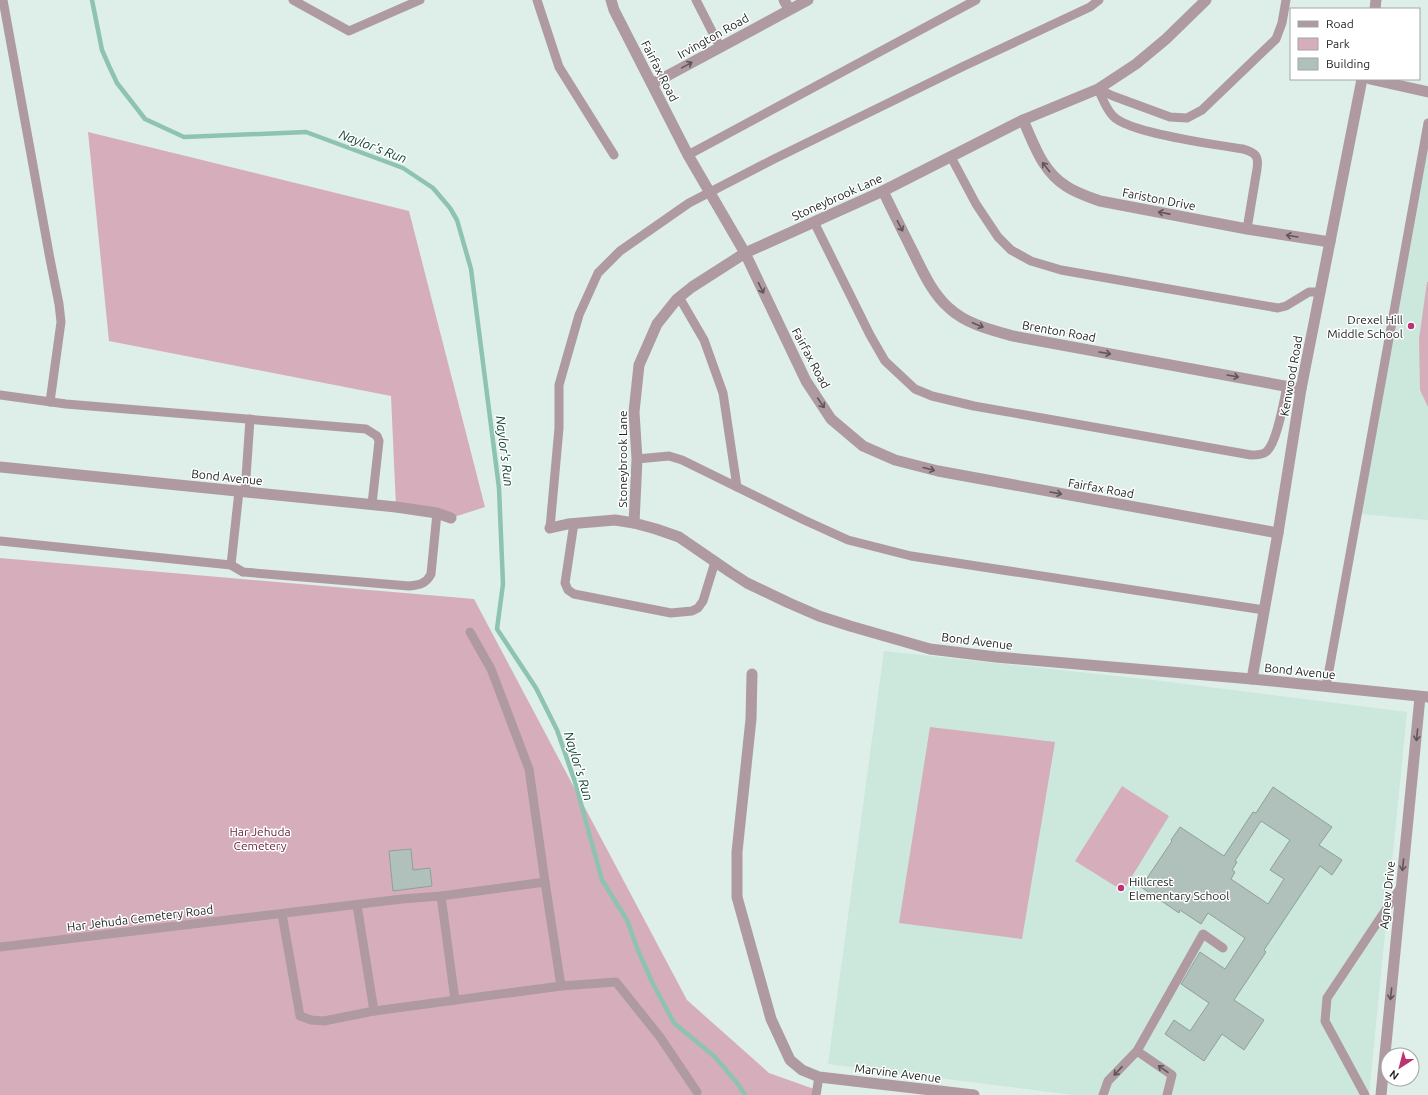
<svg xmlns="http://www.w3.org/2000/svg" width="1428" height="1095" viewBox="0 0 1428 1095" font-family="Ubuntu,sans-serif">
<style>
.built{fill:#cce7dc}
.green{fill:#d6aebb}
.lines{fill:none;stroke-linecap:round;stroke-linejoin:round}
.stream{stroke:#8dc3b0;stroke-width:4.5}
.building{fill:#afc1ba;stroke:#8fa099;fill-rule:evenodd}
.service{stroke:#b09aa1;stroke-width:9}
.minor{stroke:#b09aa1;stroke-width:11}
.oneway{stroke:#5e5759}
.poi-dot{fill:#bb3372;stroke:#fff;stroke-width:1.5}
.labels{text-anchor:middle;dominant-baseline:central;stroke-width:3;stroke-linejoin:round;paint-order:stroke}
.street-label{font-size:12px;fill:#1a211e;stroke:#fff}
.poi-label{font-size:12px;fill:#1a211e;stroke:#fff;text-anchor:end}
.park-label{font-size:12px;fill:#662842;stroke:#fff}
.water-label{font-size:13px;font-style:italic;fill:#0e3e30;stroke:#fff}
</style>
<rect width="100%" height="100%" fill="#ddefe8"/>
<g class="built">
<polygon points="1428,138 1428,520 1361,514"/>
<polygon points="884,651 1153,680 1407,712 1369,1095 1073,1095 828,1064"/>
</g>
<g class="green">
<polygon points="88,132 409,211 485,507 451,518 396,507 391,396 109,341"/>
<polygon points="1427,282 1428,282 1428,407 1420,390 1419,339"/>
<polygon points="0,558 474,599 687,1000 769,1073 814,1089 813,1095 0,1095"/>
<polygon points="930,727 1055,742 1022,939 899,923"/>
<polygon points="1122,786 1169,816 1123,891 1075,861"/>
</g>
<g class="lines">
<polyline class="stream" points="92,0 102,50 109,66 117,83 145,119 184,137 306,132 403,168 433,188 450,208 457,220 471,269 499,488 503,584 497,629 536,688 557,730 575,782 602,880 627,920 637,948 653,984 674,1023 715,1057 738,1084 745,1095"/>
</g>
<g class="building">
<path d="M1273,787L1332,827L1319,845L1342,860L1332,875L1320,866L1264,950L1266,952L1234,1000L1264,1020L1244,1050L1222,1034L1204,1061L1165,1034L1174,1020L1190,1031L1209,1003L1181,984L1200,952L1225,969L1245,938L1208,913L1201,924L1180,910L1179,913L1141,887L1172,841L1171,840L1180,827L1224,856L1253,812L1256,813ZM1261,821L1290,840L1270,870L1284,879L1268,904L1231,879L1235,872L1232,870L1237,862L1235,861Z"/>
<polygon points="411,849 413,870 430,868 432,886 393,891 389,851"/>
</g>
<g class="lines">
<g class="service">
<polyline points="3,0 50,259 59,304 61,322 50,402"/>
<polyline points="293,0 349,31 420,0"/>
<polyline points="537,0 559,67 614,155"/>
<polyline points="696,0 720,47"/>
<path d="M1098,89C1102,97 1106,109 1113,116C1128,133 1217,145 1243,149C1256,153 1259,156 1257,169L1247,229"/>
<polyline points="1098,89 1113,96 1170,117 1187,118 1202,110 1276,39 1282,23 1286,0"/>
<polyline points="688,155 976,0"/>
<polyline points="951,157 976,204 998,237 1011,250 1031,261 1061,270 1278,308 1286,306 1309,292 1320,292"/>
<path d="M814,222L870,335L885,361L915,389L932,396L974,406L1251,455C1256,455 1262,455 1266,452C1277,444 1284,400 1287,386"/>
<polyline points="679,297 704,340 723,393 737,487"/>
<polyline points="0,395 66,404 366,429 377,436 379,441 372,504"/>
<polyline points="637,459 669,456 682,460 804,520 848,540 911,556 1264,610"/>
<polyline points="245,492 250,419"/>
<polyline points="574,523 565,583 568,590 574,594 671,613 692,611 698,608 703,601 715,562"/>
<polyline points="550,528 559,428 559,385 579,315 598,273 620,251 689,203 774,159 964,66 1090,7 1099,0"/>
<polyline points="0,541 231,565 239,491"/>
<path d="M231,565L243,572L409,586C419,585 426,584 431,574L437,513"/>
<polyline points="470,632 491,669 529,769 545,882"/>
<polyline points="1326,687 1428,123"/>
<polyline points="441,896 455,1000"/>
<polyline points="357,905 374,1011"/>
<polyline points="282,914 300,1016 311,1020 324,1021 374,1011 561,986"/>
<polyline points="0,947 402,899 441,896 545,882 561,986 616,982 660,1037 697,1092"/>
<polyline points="1137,1051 1172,1075 1167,1095"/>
<polyline points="816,1095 819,1077"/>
<polyline points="1103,1095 1108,1081 1137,1051 1203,934 1223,948"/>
<polyline points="1365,1095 1325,1021 1327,998 1401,887"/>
</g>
<g class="minor">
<polyline points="611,0 614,10 688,155 745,253 806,381 831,419 863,446 895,460 938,471 1278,533"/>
<polyline points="784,0 789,9"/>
<polyline points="1375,9 1376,0"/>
<polyline points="1370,79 1428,92"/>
<polyline points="652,84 808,0"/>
<path d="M1023,120C1034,144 1042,171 1066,186C1076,193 1089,197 1100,201L1247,229L1330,242"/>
<path d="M883,191C893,212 903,232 913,252C923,272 932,293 949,308C966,324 991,330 1013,336L1301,389"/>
<polyline points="0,467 396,507 437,513 451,518"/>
<polyline points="634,523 637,459 634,412 639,365 657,324 677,299 692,287 745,253 883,191 1023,120 1098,89 1136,64 1166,39 1206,0"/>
<polyline points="550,528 568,524 615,520 634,523 656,529 679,537 730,572 747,583 789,603 819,616 850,626 930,649 996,657 1252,679 1428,697"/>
<polyline points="752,674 751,719 737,852 737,897 771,1019 790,1060 802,1070 819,1077 974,1095"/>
<polyline points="1252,679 1278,533 1301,389 1362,79"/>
<polyline points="1381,1095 1420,697"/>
</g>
</g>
<defs><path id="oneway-shaft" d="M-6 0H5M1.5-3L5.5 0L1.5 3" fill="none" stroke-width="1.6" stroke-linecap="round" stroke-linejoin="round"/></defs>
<g class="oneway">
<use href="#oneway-shaft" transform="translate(687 65) rotate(-29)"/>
<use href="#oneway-shaft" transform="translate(1046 167) rotate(-128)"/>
<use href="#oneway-shaft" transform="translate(1164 213) rotate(-169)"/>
<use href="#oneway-shaft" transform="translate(900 226) rotate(63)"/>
<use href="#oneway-shaft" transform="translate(1292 236) rotate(-171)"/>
<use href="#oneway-shaft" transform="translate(761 288) rotate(64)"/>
<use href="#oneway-shaft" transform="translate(978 325) rotate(23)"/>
<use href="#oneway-shaft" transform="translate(1105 353) rotate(10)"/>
<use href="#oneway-shaft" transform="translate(1233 376) rotate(10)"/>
<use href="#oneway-shaft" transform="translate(821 403) rotate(56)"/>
<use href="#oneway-shaft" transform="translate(929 469) rotate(15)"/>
<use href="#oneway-shaft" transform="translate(1056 493) rotate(10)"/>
<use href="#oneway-shaft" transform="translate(1417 735) rotate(96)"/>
<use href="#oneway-shaft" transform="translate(1403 865) rotate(96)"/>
<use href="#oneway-shaft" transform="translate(1391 994) rotate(96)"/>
<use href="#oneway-shaft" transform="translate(1163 1069) rotate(-145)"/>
<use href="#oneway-shaft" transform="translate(1118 1071) rotate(133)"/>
</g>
<g class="poi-dot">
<circle cx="1411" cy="326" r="4"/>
<circle cx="1121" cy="888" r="4"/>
</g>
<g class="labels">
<g class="street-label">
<text transform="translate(713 36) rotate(-29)">Irvington Road</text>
<text transform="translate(660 71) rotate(63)">Fairfax Road</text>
<text transform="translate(837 197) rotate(-24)">Stoneybrook Lane</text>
<text transform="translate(1159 199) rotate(11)">Fariston Drive</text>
<text transform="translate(1059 331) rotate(10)">Brenton Road</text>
<text transform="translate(811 358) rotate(62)">Fairfax Road</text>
<text transform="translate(1291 376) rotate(-80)">Kenwood Road</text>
<text transform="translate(622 459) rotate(-90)">Stoneybrook Lane</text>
<text transform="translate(227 477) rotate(6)">Bond Avenue</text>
<text transform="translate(1101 488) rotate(10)">Fairfax Road</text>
<text transform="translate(977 641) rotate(7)">Bond Avenue</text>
<text transform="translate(1300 671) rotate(6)">Bond Avenue</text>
<text transform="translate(1387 895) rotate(-84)">Agnew Drive</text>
<text transform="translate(140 918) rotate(-7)">Har Jehuda Cemetery Road</text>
<text transform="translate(898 1073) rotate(7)">Marvine Avenue</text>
</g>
<g class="poi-label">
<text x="1403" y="319">Drexel Hill<tspan x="1403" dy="14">Middle School</tspan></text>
<text x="1129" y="881" text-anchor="start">Hillcrest<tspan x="1129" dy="14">Elementary School</tspan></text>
</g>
<g class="park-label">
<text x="260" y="831">Har Jehuda<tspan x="260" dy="14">Cemetery</tspan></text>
</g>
<g class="water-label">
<text transform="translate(373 146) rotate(21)">Naylor's Run</text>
<text transform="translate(505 451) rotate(83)">Naylor's Run</text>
<text transform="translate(579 766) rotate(73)">Naylor's Run</text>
</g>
</g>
<rect x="1290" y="8" width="130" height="72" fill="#ffffff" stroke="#a3a6a5"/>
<rect x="1298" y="21" width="20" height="6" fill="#b09aa1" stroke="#a3a6a5"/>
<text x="1326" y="28" font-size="12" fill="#1a211e">Road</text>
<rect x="1298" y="38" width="20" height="12" fill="#d6aebb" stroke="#a3a6a5"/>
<text x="1326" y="48" font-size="12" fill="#1a211e">Park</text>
<rect x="1298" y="58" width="20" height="12" fill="#afc1ba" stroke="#a3a6a5"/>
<text x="1326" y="68" font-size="12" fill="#1a211e">Building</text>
<g transform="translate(1400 1067) rotate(216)"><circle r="19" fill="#ffffff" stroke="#a3a6a5"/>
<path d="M0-3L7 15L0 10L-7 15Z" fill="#bb3372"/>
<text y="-6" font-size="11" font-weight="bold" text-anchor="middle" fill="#1a211e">N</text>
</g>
</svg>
